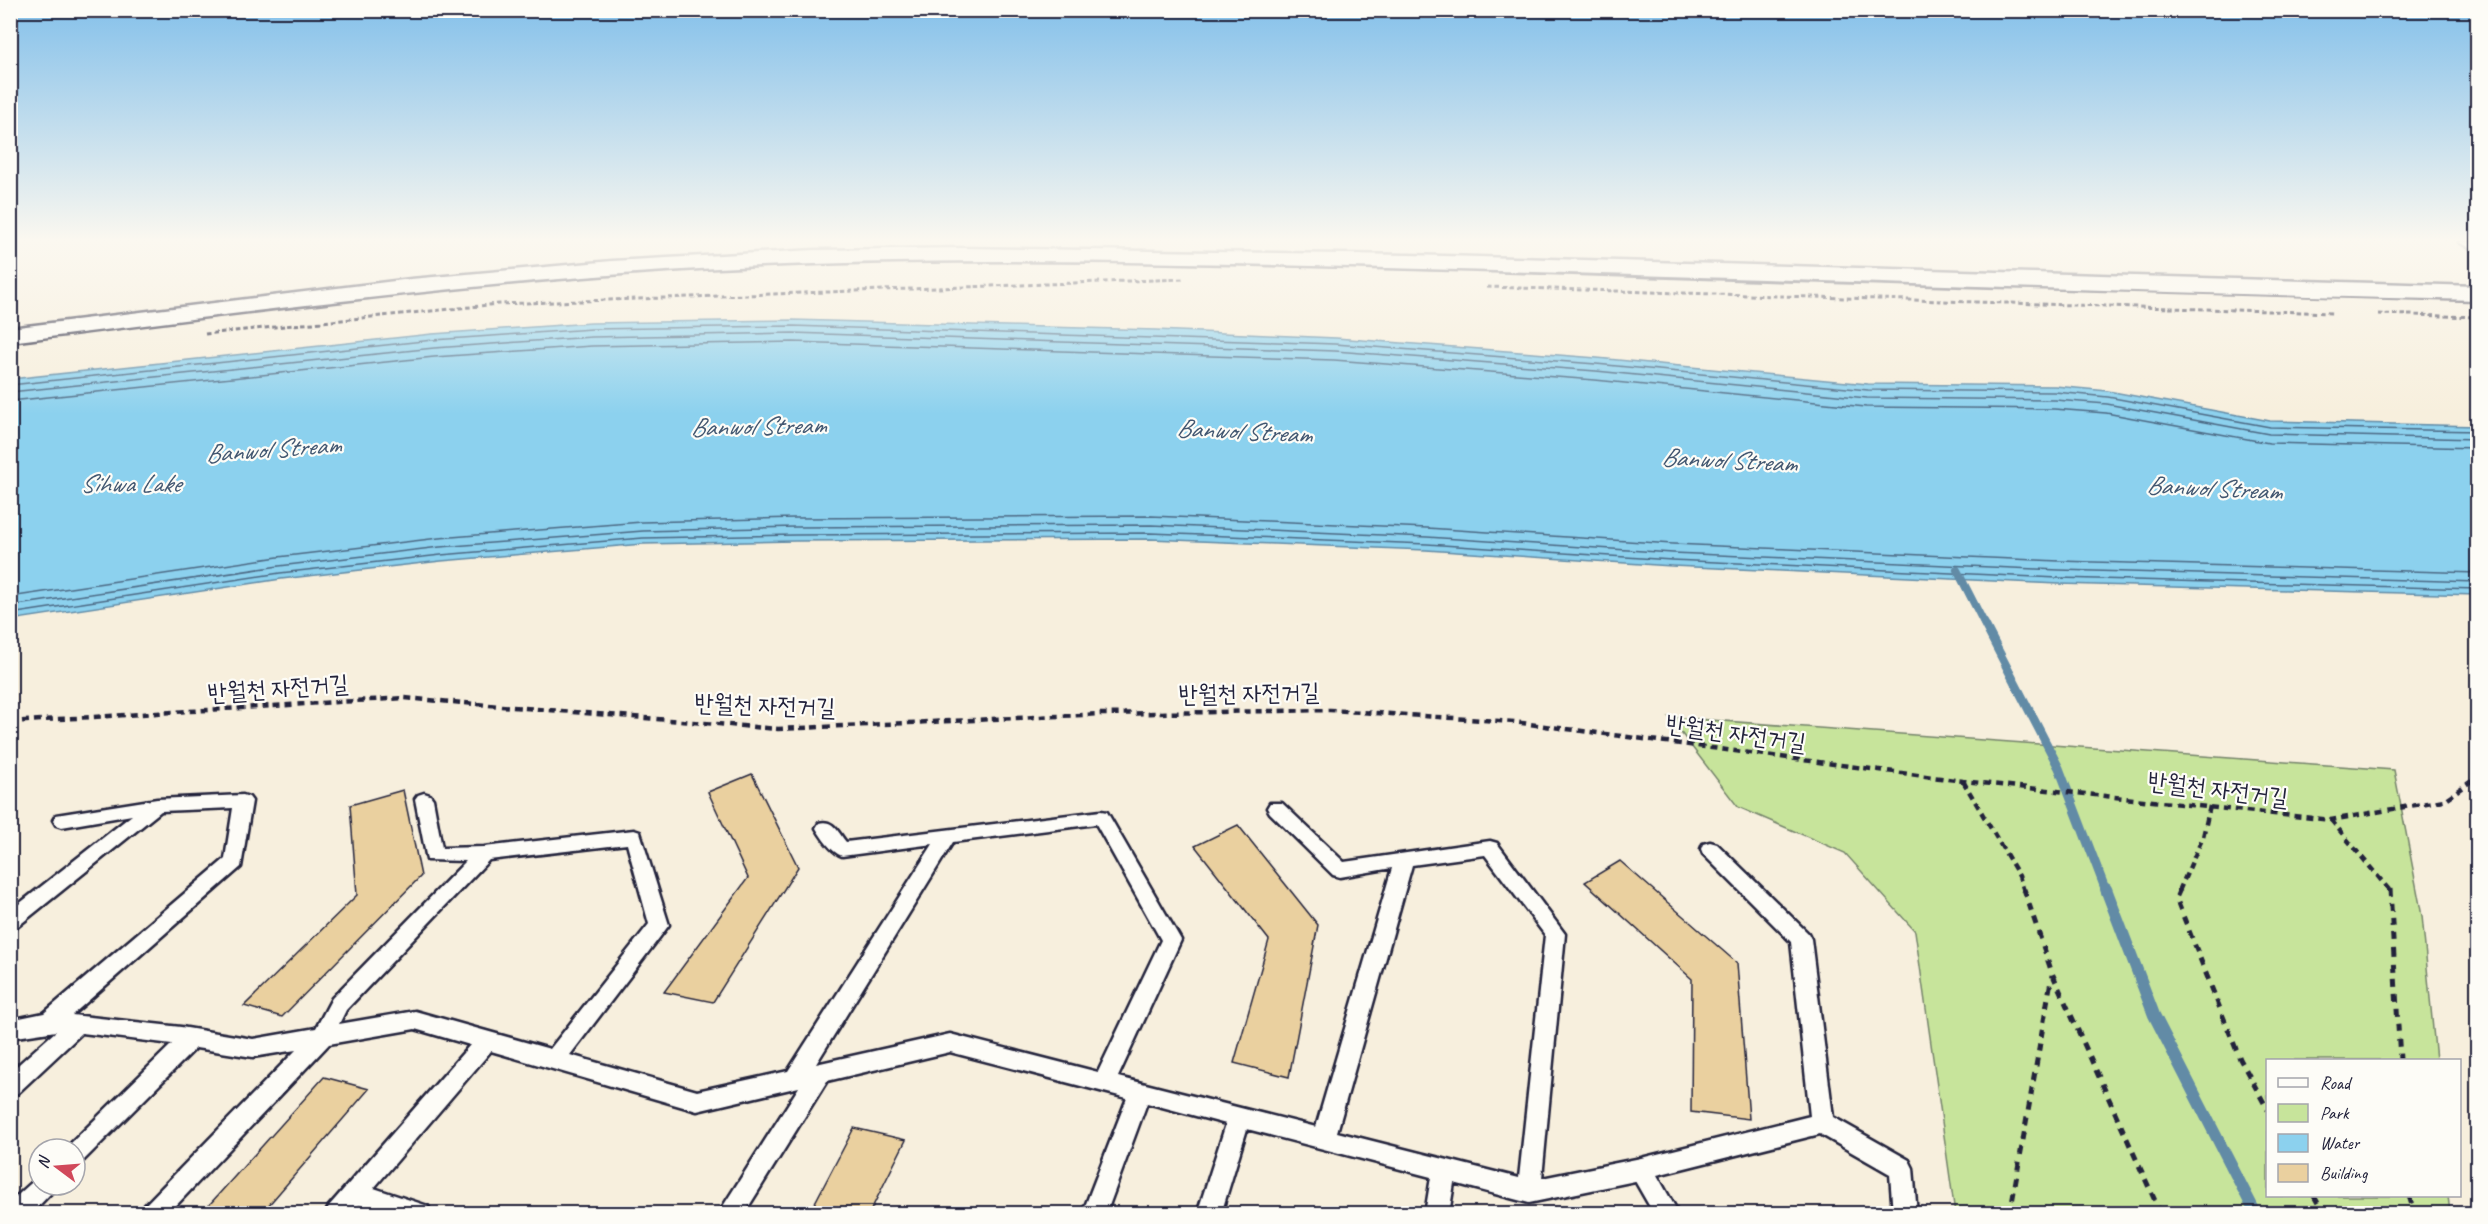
<svg xmlns="http://www.w3.org/2000/svg" width="2488" height="1224" viewBox="0 0 2488 1224" font-family="Caveat,'Poor Story',sans-serif">
<style>
.green{fill:#c7e49b;stroke:#74836b;stroke-width:1.5}
.water{fill:#8cd1ee;stroke:#628ba6;stroke-width:1.5}
.lines{fill:none;stroke-linecap:round;stroke-linejoin:round}
.shore{stroke:#4c6883;stroke-width:1.5}
.stream-far2{stroke:#628ba6;stroke-width:8}
.stream-far1{stroke:#628ba6;stroke-width:9}
.stream{stroke:#628ba6;stroke-width:12}
.building{fill:#ead09f;stroke:#22223b;stroke-width:1.5}
.lane-casing{stroke:#22223b;stroke-width:5}
.street-casing{stroke:#22223b;stroke-width:5}
.secondary-casing{stroke:#22223b;stroke-width:5}
.path-far2{stroke:#22223b;stroke-width:3;stroke-dasharray:4.5 3;stroke-linecap:butt}
.path-far1{stroke:#22223b;stroke-width:4.5;stroke-dasharray:7 5;stroke-linecap:butt}
.path{stroke:#22223b;stroke-width:5;stroke-dasharray:8 7;stroke-linecap:butt}
.lane{fill:#fdfcf7;fill-rule:evenodd}
.street{fill:#fdfcf7;fill-rule:evenodd}
.secondary{fill:#fdfcf7;fill-rule:evenodd}
.labels{text-anchor:middle;dominant-baseline:central;stroke-width:4.5;stroke-linejoin:round;paint-order:stroke}
.street-label{font-size:24px;fill:#22223b;stroke:#fdfcf7}
.water-label{font-size:26px;font-style:italic;fill:#425771;stroke:#fdfcf7}
</style>
<rect width="100%" height="100%" fill="#f7efdd"/>
<filter id="ink" filterUnits="userSpaceOnUse"><feTurbulence type="fractalNoise" baseFrequency=".0167" numOctaves="2"/><feDisplacementMap in="SourceGraphic" scale="12" xChannelSelector="R" yChannelSelector="G"/><feConvolveMatrix kernelMatrix="1 2 1 2 8 2 1 2 1" color-interpolation-filters="sRGB"/></filter>
<g filter="url(#ink)">
<polygon class="green" points="1669,717 2394,770 2422,916 2436,1060 2268,1060 2268,1196 2448,1196 2450,1213 1955,1213 1915,931 1845,853 1738,807"/>
<polygon class="water" points="793,320 1156,330 1336,338 1597,358 1868,384 2055,386 2108,391 2270,421 2477,426 2477,595 2059,584 1672,566 1426,550 1150,539 795,541 643,544 441,561 281,579 11,620 11,379 432,334 591,323"/>
<g class="lines">
<g class="shore">
<polyline points="10,385 433,340 592,329 793,326 1335,344 1596,364 1868,390 2055,392 2108,397 2270,427 2478,431"/>
<polyline points="10,392 434,348 592,337 793,333 1335,351 1596,371 1867,398 2055,400 2107,404 2269,434 2478,439"/>
<polyline points="10,401 434,357 592,346 793,342 1334,360 1595,380 1866,407 2054,409 2106,413 2269,443 2478,448"/>
<polyline points="10,597 278,557 439,538 642,522 795,518 1151,516 1427,528 1673,544 2059,561 2478,573"/>
<polyline points="10,606 279,566 440,547 643,531 795,527 1151,525 1427,537 1673,553 2059,570 2478,582"/>
<polyline points="10,614 280,573 441,555 643,538 795,535 1150,533 1427,544 1672,560 2059,578 2478,589"/>
</g>
<polyline class="stream-far2" points="1957,570 1985,625"/>
<polyline class="stream-far1" points="1984,623 2059,768 2106,891"/>
<polyline class="stream" points="2106,889 2154,1015 2256,1214"/>
</g>
<g class="building">
<polygon points="752,774 798,867 713,1002 664,992 748,878 708,792"/>
<polygon points="403,790 421,876 282,1017 244,1006 357,895 350,805"/>
<polygon points="1238,825 1318,925 1289,1077 1234,1063 1269,940 1195,846"/>
<polygon points="1620,861 1737,963 1749,1119 1691,1112 1692,979 1585,882"/>
<polygon points="324,1077 369,1089 261,1214 201,1214"/>
<polygon points="854,1128 906,1140 869,1214 809,1214"/>
</g>
<g class="lines">
<defs>
<g id="lane">
<path d="M424,793L430,795L433,799L442,848L484,847L634,830L640,832L669,925L570,1055L697,1091L788,1071L933,844L842,856C831,852 822,838 816,828L819,823C833,819 838,832 846,842L1101,811L1107,812L1181,940L1118,1077L1316,1127L1392,868L1340,877L1333,875L1270,813L1267,808L1270,803H1282L1344,862L1490,841L1497,843L1565,934L1542,1178L1641,1158L1810,1116L1791,942L1703,854L1701,849L1703,844L1710,842L1717,844L1808,933L1811,939L1833,1117L1909,1160L1913,1168L1917,1214H1893L1890,1174L1820,1134L1657,1175L1679,1214H1654L1635,1181L1529,1203L1454,1183L1449,1214H1425L1431,1177L1247,1129L1221,1214H1197L1226,1124L1147,1103L1106,1214H1082L1127,1098L950,1052L827,1081L744,1214H718L799,1087L697,1111L491,1051L374,1188L428,1206L432,1214H384L359,1205L353,1214H325L329,1206L470,1045L415,1029L329,1044L168,1214H140L144,1206L296,1050L253,1057L196,1048L83,1161L75,1164V1149H66L67,1147L172,1044L82,1033L18,1093L10,1095V1072L56,1031L10,1038V1020L44,1013L225,859L233,808L161,811L17,927L10,929V911L132,815L62,827L56,825L53,820L56,815L157,799L243,795L249,797L252,801L241,867L72,1015L181,1027L253,1039L316,1028L332,998L466,861L427,860L415,799L418,795ZM1096,824L1161,940L1098,1072L950,1034L816,1064L953,842ZM627,844L649,924L550,1049L415,1011L339,1024L346,1010L489,860ZM1485,855L1545,935L1519,1178L1337,1132L1412,865Z"/>
<polygon points="39,1176 39,1185 55,1185 51,1193 31,1214 10,1214 10,1202"/>
</g>
<polygon id="street" points="2459,242 2478,242 2478,252"/>
<path id="secondary" d="M963,248L1410,255L2478,286V300C2138,293 1799,279 1459,270C1244,264 1029,257 814,264C544,272 277,308 10,342V328L411,279L612,261L814,250Z"/>
</defs>
<use href="#lane" class="lane-casing"/>
<use href="#street" class="street-casing"/>
<use href="#secondary" class="secondary-casing"/>
<g class="path-far2">
<polyline points="1487,287 2334,313"/>
<polyline points="2378,314 2478,317"/>
<polyline points="205,334 499,304 1183,279"/>
</g>
<g class="path-far1">
<polyline points="10,722 404,698 778,729 1102,714 1330,710 1514,722 1963,781 2331,820 2444,800 2470,782 2478,781"/>
<polyline points="1963,781 2019,876 2024,891"/>
<polyline points="2331,820 2390,891"/>
<polyline points="2179,891 2203,837 2210,806"/>
</g>
<g class="path">
<polyline points="2024,889 2052,973 2161,1214"/>
<polyline points="2180,889 2176,898 2240,1059 2268,1110"/>
<polyline points="2390,889 2400,1060"/>
<polyline points="2314,1196 2324,1214"/>
<polyline points="2409,1196 2415,1214"/>
<polyline points="2010,1214 2052,975"/>
</g>
<use href="#lane" class="lane"/>
<use href="#street" class="street"/>
<use href="#secondary" class="secondary"/>
</g>
</g>
<linearGradient id="sky" x2="0" y2="1"><stop stop-color="#83c0ea"/><stop offset="0.58" stop-color="#fbf8f0"/><stop offset="1" stop-color="#fbf8f0" stop-opacity="0"/></linearGradient>
<rect width="2488" height="414" fill="url(#sky)"/>
<g class="labels">
<g class="street-label">
<text transform="translate(278 688) rotate(-4)">반월천 자전거길</text>
<text transform="translate(1249 693) rotate(-1)">반월천 자전거길</text>
<text transform="translate(765 705) rotate(2)">반월천 자전거길</text>
<text transform="translate(1736 733) rotate(8)">반월천 자전거길</text>
<text transform="translate(2218 789) rotate(7)">반월천 자전거길</text>
</g>
<g class="water-label">
<text transform="translate(758 426) rotate(-1)">Banwol Stream</text>
<text transform="translate(1244 431) rotate(3)">Banwol Stream</text>
<text transform="translate(273 449) rotate(-4)">Banwol Stream</text>
<text transform="translate(1729 460) rotate(3)">Banwol Stream</text>
<text x="130" y="483">Sihwa Lake</text>
<text transform="translate(2214 488) rotate(3)">Banwol Stream</text>
</g>
</g>
<rect width="2488" height="1224" fill="none" stroke="#fdfcf7" stroke-width="36"/>
<rect x="18" y="18" width="2452" height="1188" fill="none" stroke="#22223b" stroke-width="2" filter="url(#ink)"/>
<rect x="2266" y="1059" width="195" height="138" fill="#fdfcf7" stroke="#a5a5ac" stroke-width="1.5"/>
<rect x="2278" y="1078" width="30" height="9" fill="#fdfcf7" stroke="#a5a5ac" stroke-width="1.5"/>
<text x="2320" y="1089" font-size="18" fill="#22223b">Road</text>
<rect x="2278" y="1104" width="30" height="18" fill="#c7e49b" stroke="#a5a5ac" stroke-width="1.5"/>
<text x="2320" y="1119" font-size="18" fill="#22223b">Park</text>
<rect x="2278" y="1134" width="30" height="18" fill="#8cd1ee" stroke="#a5a5ac" stroke-width="1.5"/>
<text x="2320" y="1149" font-size="18" fill="#22223b">Water</text>
<rect x="2278" y="1164" width="30" height="18" fill="#ead09f" stroke="#a5a5ac" stroke-width="1.5"/>
<text x="2320" y="1179" font-size="18" fill="#22223b">Building</text>
<g transform="translate(57 1167) rotate(286)"><circle r="28" fill="#fdfcf7" stroke="#a5a5ac" stroke-width="1.5"/>
<path d="M0-4.5L10 22L0 15L-10 22Z" fill="#d1495b"/>
<text y="-9" font-size="16" font-weight="bold" text-anchor="middle" fill="#22223b">N</text>
</g>
</svg>
